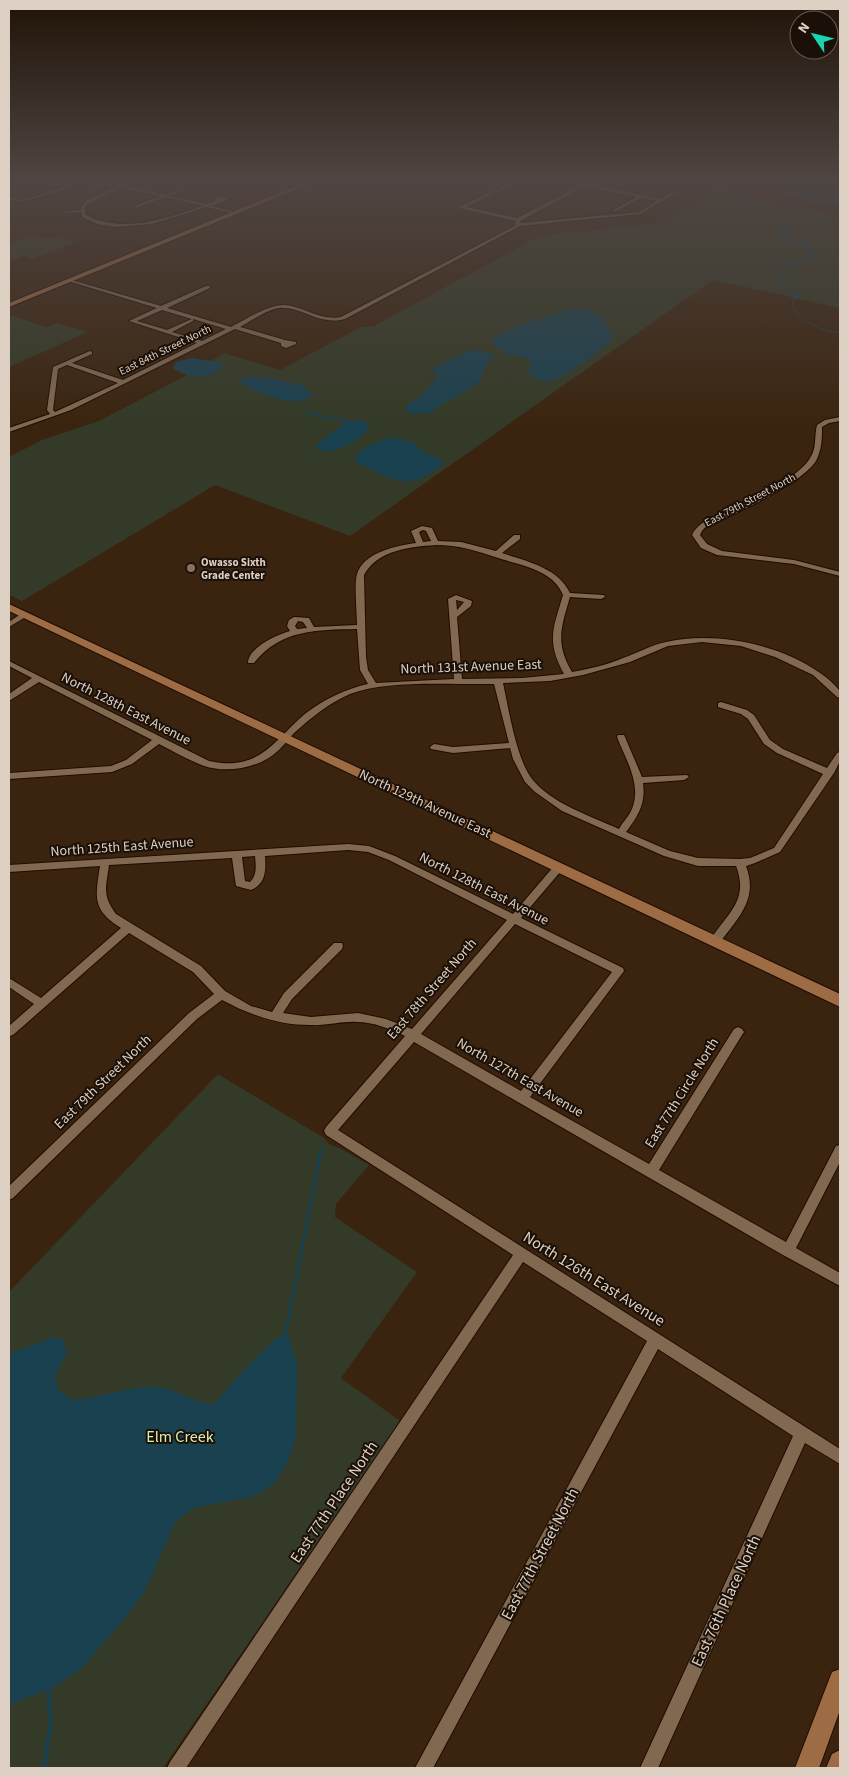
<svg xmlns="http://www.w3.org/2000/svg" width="849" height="1777" viewBox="0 0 849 1777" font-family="'Source Sans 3',sans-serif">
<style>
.green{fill:#333a27}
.water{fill:#1a4150}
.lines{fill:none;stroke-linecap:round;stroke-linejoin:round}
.stream-far2{stroke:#1a4150;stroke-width:1}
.stream-far1{stroke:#1a4150;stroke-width:3}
.stream{stroke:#1a4150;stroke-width:4}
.minor-casing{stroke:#200c00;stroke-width:2}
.secondary-casing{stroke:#200c00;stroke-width:2}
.minor{fill:#816851;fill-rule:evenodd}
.secondary{fill:#9e6c44;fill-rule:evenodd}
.education-dot{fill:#8d6e63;stroke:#1a1007;stroke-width:2}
.labels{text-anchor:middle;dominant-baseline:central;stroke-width:4;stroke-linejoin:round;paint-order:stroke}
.far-street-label{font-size:11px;fill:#decfc3;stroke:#1a1007}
.far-poi-label{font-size:11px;font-weight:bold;fill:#decfc3;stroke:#1a1007;text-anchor:start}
.street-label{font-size:14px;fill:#decfc3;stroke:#1a1007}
.near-street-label{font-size:16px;fill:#decfc3;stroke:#1a1007}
.near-park-label{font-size:16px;fill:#d9eeb4;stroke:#1a1007}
</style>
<rect width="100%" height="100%" fill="#3a240f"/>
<g class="green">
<polygon points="717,190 821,212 840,219 840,308 713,280 350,536 215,485 22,601 9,595 9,457 42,440 99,421 187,375 224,353 280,370 361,327 374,326 534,239 545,235 663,223"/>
<polygon points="32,235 49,239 57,236 77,242 32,259 24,256 15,260 9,258 9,243"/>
<polygon points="13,316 47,327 57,323 88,332 11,366 9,374 9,317"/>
<polygon points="218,1074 324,1138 329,1144 343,1150 369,1165 336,1204 335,1217 417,1272 341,1378 400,1421 163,1768 9,1768 9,1292"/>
</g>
<g class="water">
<polygon points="267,179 290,179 291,181 263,191 248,189"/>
<polygon points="790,179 822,179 840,187 840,207 786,196"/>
<path d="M739,194L747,196L748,208L756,218L789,226L790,229L787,235C796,240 812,242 815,254C805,268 792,254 781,275L784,283L799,291L798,299L791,298L794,292L797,291C777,282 776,283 784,264L803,259L809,253L802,246L779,235V232L785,230L781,226L748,216L739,201L742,197Z"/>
<path d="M578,308C597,310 608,320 612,339C605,348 565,377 554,380C544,384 532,378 527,370L532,364L529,359L505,353L491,342C498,330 562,311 578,308Z"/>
<polygon points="473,349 495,355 488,362 478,383 467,391 447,401 429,413 414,414 406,411 406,406 422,395 437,378 433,370 434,368"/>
<path d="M192,358L218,362L223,366C210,380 187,379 173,368L176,362Z"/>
<path d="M250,377L273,379L303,385L307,391L314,395C307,400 296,402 287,401C277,400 243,388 239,380Z"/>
<path d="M308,412L351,421L360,420L368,424L369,428C358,441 333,458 315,448V446L345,423C333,417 319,419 306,413Z"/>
<path d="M398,438L414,443L423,452L440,459L443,461V464C435,471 422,480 412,481C394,483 372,470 356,462V455C367,445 383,438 398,438Z"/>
<path d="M279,1336H288L297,1363L296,1437L288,1462L275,1483L255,1496L194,1508L175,1522L145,1591L126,1617L81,1669L52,1688L9,1705V1354L53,1337L63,1340L67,1351L55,1377L58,1390L72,1400C98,1398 130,1386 156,1387C177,1389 193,1403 214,1404L252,1361Z"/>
</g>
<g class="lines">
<g class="stream-far2">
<polyline points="682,179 732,189 743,196"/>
<path d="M795,296L792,305C803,324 819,330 840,333"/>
</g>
<polyline class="stream-far1" points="285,1337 321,1149"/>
<g class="stream">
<polyline points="285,1339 286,1335"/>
<polyline points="44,1768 51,1721 48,1687"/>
</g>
<defs>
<g id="minor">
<polygon points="18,179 25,179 9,186 9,184"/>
<path d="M57,179C78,179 98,185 118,185C125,185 131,179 138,179L126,186L165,195L179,190L181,192L170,196L206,204L215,201L217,197L226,198L228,200L211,206L238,213L236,214L207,207L152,224L115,227L97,224L82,217L81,212L62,213L60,212L81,210V207L87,200L116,187L77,183L64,190L22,202L9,199V197L22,200L60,188L72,182ZM122,188L161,196L134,206L136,208L166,197L202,206C164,219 124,234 86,215L85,207L91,202Z"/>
<path d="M517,179H523L467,207L517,218L581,185L555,179C563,179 579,184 585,183C590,182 592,179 598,179L589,184L660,199L672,192L676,193L640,214L520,226L345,319C317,326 303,306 279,308C266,310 251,321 240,327L285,340L296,342V344L286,348L281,346V343L235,329L71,410L9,432V428L50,414L47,410L53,367L90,351L92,352V354L72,363L123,380L197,343L129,321L157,308L68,281V279L161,306L206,286H210V288L167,308L231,327C245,320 269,304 285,305C304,307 321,321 341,317L515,226L516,221L462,209L459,207ZM585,186L637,197L613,210L615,212L641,198L657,201L639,212L521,223L520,221ZM162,310L192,319L167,330L137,321ZM193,319L226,329L202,341L172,332L193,321ZM67,365L118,383L55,412L53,410L58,369Z"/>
<path d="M840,417V421L829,423L822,427C822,438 822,450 816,461C802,482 751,506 728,517C717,522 705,523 700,535L707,544L722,551L794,560L840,572V576L794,564L717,555L701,548L692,535C699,521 710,520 723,514C744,505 799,478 810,458C817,448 814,436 817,425L825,420Z"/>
<path d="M422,526L432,528L438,541L461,542L496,551L514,535H520V539L502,553C526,561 559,568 570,593L604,595L605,597L601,599L570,597C561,628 555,643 572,672C589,669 607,665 623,658C638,653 651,645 666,642C715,631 780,644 820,673C828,678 834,684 840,691V698L837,697L813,675L775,657L741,646L702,642L668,646L630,662L583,675L550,681L503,683C509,710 516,758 532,779C552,804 591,816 619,829C622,823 627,818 630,813C644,788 626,760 617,737L618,735H624L625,737L642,777L687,775L689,777L684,780L643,783C646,804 638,816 626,832L670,851L698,858L740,859L750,858L774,848L823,774L777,753L764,744L748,719L741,714L718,707V703L721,702L747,710L754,715L770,740L783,749L827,768L837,753L840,752V761L834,773L780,852L755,863L746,866C759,900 737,919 718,945H710L709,942C725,915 750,902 736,866H698L664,856L562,811L535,792L525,782L513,759L510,748L453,753L431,749L430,747L434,744L453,747L509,743L494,684C453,685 388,679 350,694C329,703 311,718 294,733C287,741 281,749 273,755C254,769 226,773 204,766C188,760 173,751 159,744L132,764L112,772L9,779V773L111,766L126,760L152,740L39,682L9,701V694L32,678L9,666V661L209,761C260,772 273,741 306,713C325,699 345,689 368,684L360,670L357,629C317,630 281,629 254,663H248C248,648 276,635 290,631L287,626L289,620L294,617L309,618L314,627L357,625C357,613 354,583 357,574C364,552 396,546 416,543L411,531ZM423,530L426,531L431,541L423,542L419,532ZM436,545C459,545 474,550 495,557C518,565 553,569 563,595C553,629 546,641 564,674L522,678L462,679L457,617L471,606L472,601L456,595L448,599L454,679L376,683L368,670L366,657L364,575C378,550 409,547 436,545ZM456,600L464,602L457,610ZM298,621L303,622L307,628L297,629L295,626Z"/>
<polygon points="22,613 28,613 29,615 9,627 9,622"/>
<path d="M348,844L369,846L395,856L513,914L555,865H561L563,868L561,871L521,918L623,968L624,971L530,1097L649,1164L734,1029L738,1027L742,1029L744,1032L742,1035L659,1170L786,1242L836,1146L840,1145V1162L796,1248L840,1273V1286L783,1255L414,1042L338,1130L840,1449V1464L805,1443L658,1768H640L793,1436L658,1349L433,1768H415L647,1341L523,1262L186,1768H167L170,1762L513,1255L326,1135L324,1131L326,1127L405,1036C391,1029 373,1022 357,1022C342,1021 326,1026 310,1025C278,1025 250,1015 222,1000L197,1019L13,1198L9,1200V1186L189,1013L214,994L193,972L129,933L13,1035L9,1036V1026L34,1004L9,987V978L41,998L121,928C92,910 95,897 100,866L9,872V865ZM348,850L368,852L389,860L507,920L412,1029L386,1019L358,1013L311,1017L283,1013L292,999L342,949L343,946L342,943H334L284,993L272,1012L251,1006L225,991L201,966L116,914C102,895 106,888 109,865L232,858L236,886L251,890C266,884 266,870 265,856ZM255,856C256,866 257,875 250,882L245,881L242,857ZM515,924L612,972L521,1091L421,1034Z"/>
</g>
<g id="secondary">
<polygon points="313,179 322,179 9,307 9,303"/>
<polygon points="9,604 840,994 840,1007 9,611"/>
<polygon points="840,1669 840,1710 819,1768 795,1768 832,1672"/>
<polygon points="840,1750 840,1768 826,1768 832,1754"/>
</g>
</defs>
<use href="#minor" class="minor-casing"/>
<use href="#secondary" class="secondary-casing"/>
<use href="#minor" class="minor"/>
<use href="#secondary" class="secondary"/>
</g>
<linearGradient id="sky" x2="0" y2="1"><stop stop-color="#201408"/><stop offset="0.42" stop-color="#4f4542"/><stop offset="1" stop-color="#4f4542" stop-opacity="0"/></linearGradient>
<rect width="849" height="428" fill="url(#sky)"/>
<circle class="education-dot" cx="191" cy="568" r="5"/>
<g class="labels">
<g class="far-street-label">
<text transform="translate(165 350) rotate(-26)">East 84th Street North</text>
<text transform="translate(750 500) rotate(-28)">East 79th Street North</text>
</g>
<g class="far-poi-label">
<text x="201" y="562">Owasso Sixth<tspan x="201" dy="13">Grade Center</tspan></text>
</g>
<g class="street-label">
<text transform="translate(471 667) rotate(-2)">North 131st Avenue East</text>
<text transform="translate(126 709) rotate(27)">North 128th East Avenue</text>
<text transform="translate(425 804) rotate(25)">North 129th Avenue East</text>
<text transform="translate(122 847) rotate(-4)">North 125th East Avenue</text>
<text transform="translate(484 889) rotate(27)">North 128th East Avenue</text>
<text transform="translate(432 989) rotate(-49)">East 78th Street North</text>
<text transform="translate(520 1078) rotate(30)">North 127th East Avenue</text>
<text transform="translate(103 1082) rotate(-44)">East 79th Street North</text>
<text transform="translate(682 1093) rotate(-58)">East 77th Circle North</text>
</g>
<g class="near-street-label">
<text transform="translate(594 1279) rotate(32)">North 126th East Avenue</text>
<text transform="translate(334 1502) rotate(-56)">East 77th Place North</text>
<text transform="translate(540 1554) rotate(-62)">East 77th Street North</text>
<text transform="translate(726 1601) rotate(-65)">East 76th Place North</text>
</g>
<g class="near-park-label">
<text x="180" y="1437">Elm Creek</text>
</g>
</g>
<rect width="849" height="1777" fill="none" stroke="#decfc3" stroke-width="20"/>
<g transform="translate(814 35) rotate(305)"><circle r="24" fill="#1a1007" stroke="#685c52"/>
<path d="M0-4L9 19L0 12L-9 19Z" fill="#19d5b2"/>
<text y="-8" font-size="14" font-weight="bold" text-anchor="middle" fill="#decfc3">N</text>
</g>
</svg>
